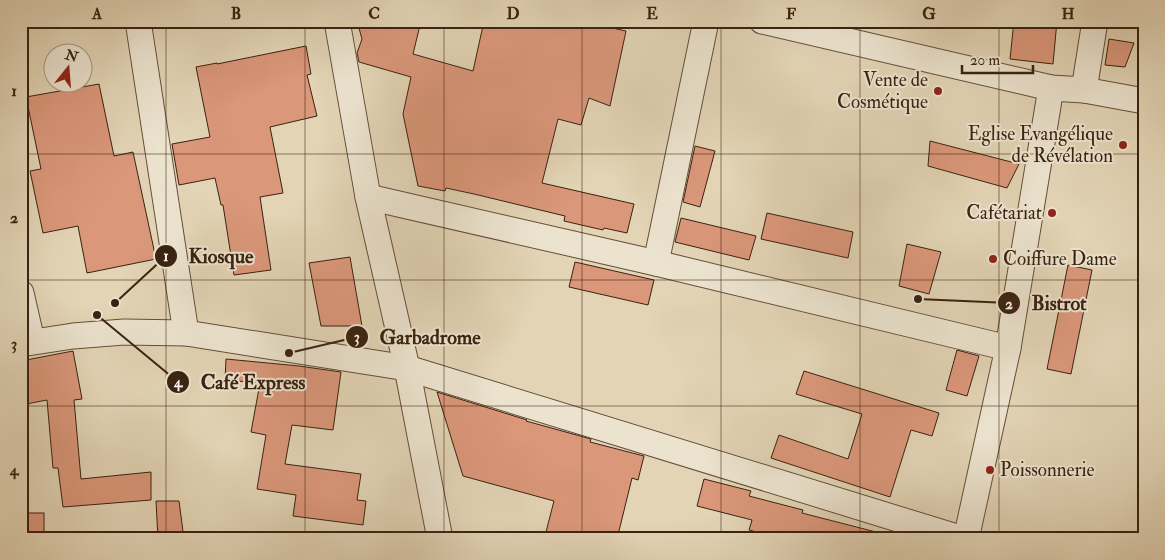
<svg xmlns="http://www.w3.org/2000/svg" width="1165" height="560" viewBox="0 0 1165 560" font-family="'IM FELL Double Pica',serif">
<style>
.building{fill:#da977a;stroke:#3a2211}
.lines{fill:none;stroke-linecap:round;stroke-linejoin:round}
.street-casing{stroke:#644e3a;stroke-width:27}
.street{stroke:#ece3cf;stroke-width:25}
.grid{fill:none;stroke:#3a2211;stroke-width:1;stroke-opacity:0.55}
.poi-dot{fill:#8f2418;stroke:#ece3cf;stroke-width:2}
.labels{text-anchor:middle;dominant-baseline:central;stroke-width:4;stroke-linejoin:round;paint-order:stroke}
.poi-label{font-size:19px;fill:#3a2211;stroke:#ece3cf;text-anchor:end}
.leader{fill:none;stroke:#3a2211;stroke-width:2}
.callout-dot{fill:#3a2211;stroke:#ece3cf;stroke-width:2}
.mark-label{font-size:15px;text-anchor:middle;font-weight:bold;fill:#fff}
.callout-label{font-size:20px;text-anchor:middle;font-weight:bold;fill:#3a2211;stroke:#ece3cf;stroke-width:4;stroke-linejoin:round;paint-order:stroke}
.neatline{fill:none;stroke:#3a2211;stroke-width:2}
.grid-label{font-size:16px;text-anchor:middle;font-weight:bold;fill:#3a2211}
</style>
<rect width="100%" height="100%" fill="#e2d4b5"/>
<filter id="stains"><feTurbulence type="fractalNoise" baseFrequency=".004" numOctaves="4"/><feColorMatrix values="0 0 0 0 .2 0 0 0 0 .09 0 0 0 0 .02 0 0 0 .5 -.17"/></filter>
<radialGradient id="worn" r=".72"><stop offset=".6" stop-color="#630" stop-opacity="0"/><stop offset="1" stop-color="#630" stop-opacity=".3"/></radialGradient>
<g class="building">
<polygon points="357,21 421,21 413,54 473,71 484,21 581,21 626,31 610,106 589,98 581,125 558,119 542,183 634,204 627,233 604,228 603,230 564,221 565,216 474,194 446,188 445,191 418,186 403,114 411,77 359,62 357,53 362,39"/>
<polygon points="1014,21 1057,21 1053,64 1010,59"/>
<polygon points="1109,39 1134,43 1125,67 1105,65"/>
<polygon points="306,46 311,74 307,75 317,116 270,127 283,193 260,197 271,270 234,275 223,205 221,205 215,178 179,185 172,144 210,137 196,67 217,63 217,64"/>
<polygon points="99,84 114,156 133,152 156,259 87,273 78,226 43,233 30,171 41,169 26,97"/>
<polygon points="930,141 1019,164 1007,188 928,166"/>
<polygon points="695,146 715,151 700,207 683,202"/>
<polygon points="767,213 853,232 848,258 761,239"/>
<polygon points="681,218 756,236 749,260 675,242"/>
<polygon points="907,244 941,252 929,294 899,286"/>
<polygon points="350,257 362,326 321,326 309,263"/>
<polygon points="575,262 654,280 648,305 569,287"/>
<polygon points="1068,265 1092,270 1071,374 1047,369"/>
<polygon points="957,350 979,356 967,396 946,390"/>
<polygon points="73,351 82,399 74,400 81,479 151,472 151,500 63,507 58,468 53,468 47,400 21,405 21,361"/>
<polygon points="226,359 299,366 341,372 333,430 292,425 285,464 361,474 357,500 366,501 363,525 293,516 296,495 257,489 266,435 251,432 260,383 225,380"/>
<polygon points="804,371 939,413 932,436 911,430 890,497 771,458 779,435 848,459 862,414 796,394"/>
<polygon points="437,392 527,420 526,421 591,439 590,442 644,456 638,480 632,478 617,539 571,539 546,532 554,501 463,476"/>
<polygon points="704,479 751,491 749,496 803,510 802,513 876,532 875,539 782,539 749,530 752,520 697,506"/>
<polygon points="156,501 179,501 184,539 158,539"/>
<rect x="21" y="513" width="23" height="25"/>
</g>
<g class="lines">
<defs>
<g id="street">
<polyline points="138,21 186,333"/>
<polyline points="337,21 368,197 407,368 440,539"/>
<polyline points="762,21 1051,88 1084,90 1144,101"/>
<polyline points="1084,90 1095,21"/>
<polyline points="368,197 656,263 1008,348"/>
<polyline points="656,263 706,21"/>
<polyline points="21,293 32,341"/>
<polyline points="21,344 73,336 124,332 186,333 407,368 963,539"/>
<polyline points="966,539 1008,348 1051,88"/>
</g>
</defs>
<use href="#street" class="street-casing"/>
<use href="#street" class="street"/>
</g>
<path class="grid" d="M166,21V539M305,21V539M444,21V539M582,21V539M721,21V539M860,21V539M999,21V539M21,154H1144M21,280H1144M21,406H1144"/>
<g class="poi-dot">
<circle cx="938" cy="91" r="5"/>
<circle cx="1123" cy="145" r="5"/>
<circle cx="1052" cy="213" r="5"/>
<circle cx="993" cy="259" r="5"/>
<circle cx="990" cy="470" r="5"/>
</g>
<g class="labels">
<g class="poi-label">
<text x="928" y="80">Vente de<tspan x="928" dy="22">Cosmétique</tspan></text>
<text x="1113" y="134">Eglise Evangélique<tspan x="1113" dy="22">de Révélation</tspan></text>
<text x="1042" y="213">Cafétariat</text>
<text x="1003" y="259" text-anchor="start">Coiffure Dame</text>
<text x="1000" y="470" text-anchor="start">Poissonnerie</text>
</g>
</g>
<path class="leader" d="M115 303L166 256M918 299L1009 303M289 353L357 337M97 315L178 382"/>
<g class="callout-dot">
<circle cx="115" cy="303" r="5"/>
<circle cx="918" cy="299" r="5"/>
<circle cx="289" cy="353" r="5"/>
<circle cx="97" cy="315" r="5"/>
<circle cx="166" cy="256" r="12"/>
<circle cx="1009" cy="303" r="12"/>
<circle cx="357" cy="337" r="12"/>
<circle cx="178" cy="382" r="12"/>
</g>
<g class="mark-label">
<text x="166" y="261">1</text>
<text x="1009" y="309">2</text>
<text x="357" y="342">3</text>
<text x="178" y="387">4</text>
</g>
<g class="callout-label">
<text x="221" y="263">Kiosque</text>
<text x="1059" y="310">Bistrot</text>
<text x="430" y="344">Garbadrome</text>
<text x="253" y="389">Café Express</text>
</g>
<rect width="1165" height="560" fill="none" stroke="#e2d4b5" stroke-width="55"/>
<g transform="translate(68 68) rotate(17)"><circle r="24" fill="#ece3cf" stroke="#a59683"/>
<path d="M0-4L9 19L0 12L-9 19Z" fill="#8f2418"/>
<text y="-8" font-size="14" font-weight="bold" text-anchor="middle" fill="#3a2211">N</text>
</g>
<path d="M962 65v8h71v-8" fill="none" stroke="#3a2211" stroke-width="2.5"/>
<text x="970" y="65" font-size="15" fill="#3a2211" stroke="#ece3cf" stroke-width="4" paint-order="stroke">20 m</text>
<rect x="28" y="28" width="1110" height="504" class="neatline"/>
<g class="grid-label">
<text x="97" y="19">A</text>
<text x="236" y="19">B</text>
<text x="374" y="19">C</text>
<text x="513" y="19">D</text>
<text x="652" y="19">E</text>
<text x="791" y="19">F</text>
<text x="929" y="19">G</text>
<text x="1068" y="19">H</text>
<text x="14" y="96">1</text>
<text x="14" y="223">2</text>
<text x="14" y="349">3</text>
<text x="14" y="475">4</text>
</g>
<rect width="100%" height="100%" filter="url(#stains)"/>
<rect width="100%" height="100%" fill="url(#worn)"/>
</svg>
